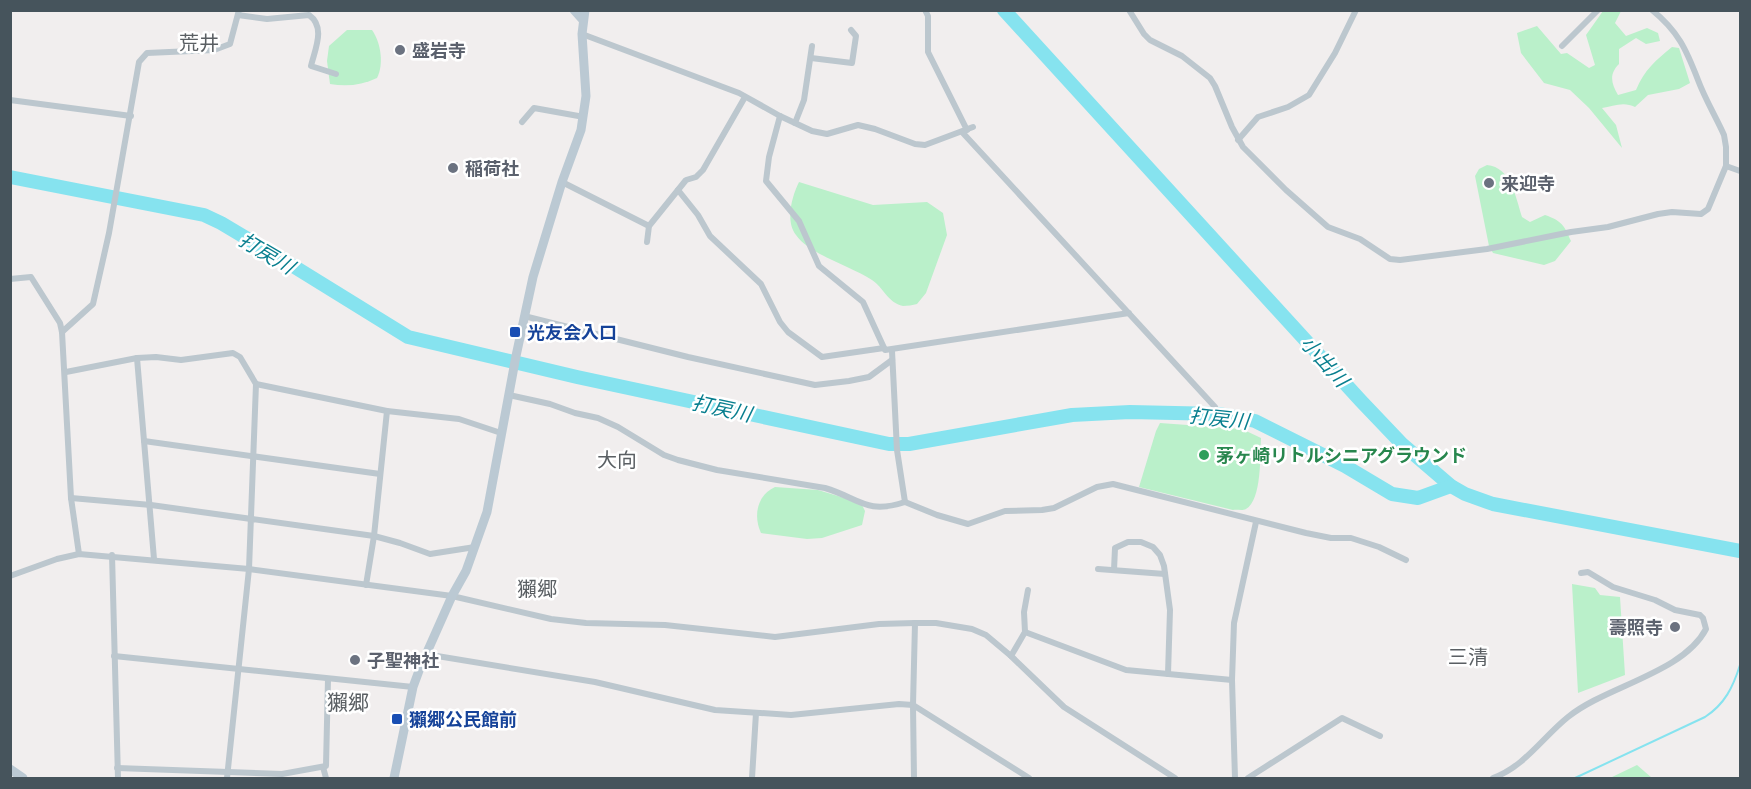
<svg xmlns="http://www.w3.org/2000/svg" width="1751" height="789" viewBox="0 0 1751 789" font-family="'Archivo Narrow','Noto Sans JP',sans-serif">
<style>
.green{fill:#baf0ca}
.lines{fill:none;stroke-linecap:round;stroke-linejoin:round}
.stream{stroke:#86e3ef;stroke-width:2}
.river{stroke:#86e3ef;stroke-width:14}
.street{stroke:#bcc7ce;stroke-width:6}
.secondary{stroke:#bbc9d3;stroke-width:9}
.worship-dot{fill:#6b7280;stroke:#fff;stroke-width:2}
.transit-dot{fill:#1a4fb4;stroke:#fff;stroke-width:2}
.leisure-dot{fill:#2e9e5b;stroke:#fff;stroke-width:2}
.labels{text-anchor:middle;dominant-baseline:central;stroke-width:5;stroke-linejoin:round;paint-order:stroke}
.worship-label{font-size:18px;font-weight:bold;fill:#5b616d;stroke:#fff;text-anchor:start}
.transit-label{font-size:18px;font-weight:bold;fill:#164399;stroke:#fff;text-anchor:start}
.leisure-label{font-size:18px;font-weight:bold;fill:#27864d;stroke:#fff;text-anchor:start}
.neighbourhood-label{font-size:20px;fill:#5a5f63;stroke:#fff}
.water-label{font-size:20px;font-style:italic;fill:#097f8f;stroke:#fff}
.quarter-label{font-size:21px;fill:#5a5f63;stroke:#fff}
</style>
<rect width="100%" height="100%" fill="#f1eeee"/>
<g class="green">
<path d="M1603,11H1621L1615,23L1626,36L1647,28L1658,33L1660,41L1646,44L1636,38L1619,49V64C1609,74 1611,83 1618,95L1636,90C1644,70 1656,60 1672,47L1679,48L1690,83L1679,89L1648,95L1635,107C1624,101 1613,106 1602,108L1616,125L1622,148L1589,108L1570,90L1544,83L1521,53L1517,33L1537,26L1561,54L1567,53L1589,68L1595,65L1586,35Z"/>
<path d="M347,30H372C381,43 384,64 377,78C362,85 347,87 330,84L327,61L329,46Z"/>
<path d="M1487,165C1511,167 1516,198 1522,217L1530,222L1545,215C1562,221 1564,225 1571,241L1555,261L1544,265L1493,253L1489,246L1475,176L1479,169Z"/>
<path d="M799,182L873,205L927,202L943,213L947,235L926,293L917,304C913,305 907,306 903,306C888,303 883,287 872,280C851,266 810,255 796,235C785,221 792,196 799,182Z"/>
<path d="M1160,423L1242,429L1261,438C1260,455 1262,500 1246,509C1242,511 1237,509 1233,510L1139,487L1156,431Z"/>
<path d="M775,487L818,490L861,503L865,511L862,525L822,538L807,539L761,533C753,516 757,495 775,487Z"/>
<polygon points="1572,584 1595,588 1600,595 1620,597 1625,675 1578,693"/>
<polygon points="1637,765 1652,778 1610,778"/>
</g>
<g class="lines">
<path class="stream" d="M1575,778L1705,717C1725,704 1733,687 1740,665"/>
<g class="river">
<polyline points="1004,10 1361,401 1402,444 1451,486 1465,494 1493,504 1740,551"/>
<polyline points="10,177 204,215 221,223 285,261 408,337 577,377 889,444 909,444 1072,415 1130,412 1220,414 1255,421 1345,466 1392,494 1418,498 1451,486"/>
</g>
<g class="street">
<polyline points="925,10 928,16 928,52 967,130"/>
<path d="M1129,10L1144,34L1150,40L1182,56L1210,78L1215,86L1232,127L1243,147L1286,190L1328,227L1360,239L1390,259L1400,260L1487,249L1571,232L1608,227L1658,214L1672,212L1701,214L1708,209L1726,166V147L1724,135C1716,117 1705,99 1698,80C1686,49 1678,31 1652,10"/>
<path d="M238,15L267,19L309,15C326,27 315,49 311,66L336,74"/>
<polyline points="582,34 739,93 780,116 812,131 827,134 858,125 875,129 915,144 925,145 973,127"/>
<polyline points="1562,46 1598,10"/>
<polyline points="811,58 852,63 856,36 851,30"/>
<polyline points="10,100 131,116"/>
<polyline points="780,116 769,157 766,181 799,221 819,266 863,302 885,350 1129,313"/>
<polyline points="522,122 534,108 584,117"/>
<polyline points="795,123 804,100 812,46"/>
<polyline points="962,132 1215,407"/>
<polyline points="1238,140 1258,117 1288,107 1309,95 1335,53 1356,10"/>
<polyline points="1726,166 1740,171"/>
<polyline points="562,182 649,226"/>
<polyline points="678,190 698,215 710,236 761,284 780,322 788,332 822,357 884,348"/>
<polyline points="647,242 649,226 686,180 696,177 703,170 745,97"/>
<polyline points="10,279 31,277 60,323 62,332 71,498 79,554"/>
<polyline points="524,316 688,357 815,385 849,381 869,377 892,360"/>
<polyline points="62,332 93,304 109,233 139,62 147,53 214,50 230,44 239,10"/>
<polyline points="892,351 897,450 905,502"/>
<polyline points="137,358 154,559"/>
<polyline points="66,372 137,358 156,357 181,360 233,353 240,357 256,384 249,569 227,778"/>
<polyline points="256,384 387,411 459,419 501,433"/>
<path d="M509,395L550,404L575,413L598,418L618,427L664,455L678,460L717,470L825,488C859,498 866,515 905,502L937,515L968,524L1005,511L1042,510L1054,508L1097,487L1113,484L1306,533L1331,538H1351L1379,547L1406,560"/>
<polyline points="144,441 380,474"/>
<polyline points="71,498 151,505 374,536 400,543 430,554 475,547"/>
<polyline points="112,555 118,778"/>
<polyline points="1098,569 1165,574"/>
<polyline points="1114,570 1115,548 1128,542 1141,542 1153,547 1160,555 1164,566 1170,610 1168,674"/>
<polyline points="10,576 57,559 79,554 249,569 452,596 551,619 586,623 665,625 775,637 879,624 915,623 936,623 972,629 986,635 1011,656 1064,707 1175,778"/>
<polyline points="366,585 374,536 387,411"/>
<polyline points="1025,632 1126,670 1232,680"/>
<polyline points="425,654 595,682 715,710 791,715 899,704 913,705 1029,778"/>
<polyline points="114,656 413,687"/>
<polyline points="1011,656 1025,632 1024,612 1028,590"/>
<polyline points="323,767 326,778"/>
<polyline points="117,768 282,774 326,766 328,679"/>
<polyline points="752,778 756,713"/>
<polyline points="914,778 913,705 915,623"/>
<polyline points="1235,778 1232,680 1234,623 1256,522"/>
<polyline points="1248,778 1342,718 1380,736"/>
<path d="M1493,778C1524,767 1543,737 1568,717C1606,686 1683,673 1706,629L1703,618L1700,615L1675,610L1655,600L1613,587L1588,572L1581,573"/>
</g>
<g class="secondary">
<polyline points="574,10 583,20"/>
<polyline points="10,769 23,778"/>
<polyline points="394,778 413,687 420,668 452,596 466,571 487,512 516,356 533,277 562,182 581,130 586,96 582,34 585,10"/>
</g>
</g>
<g class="worship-dot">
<circle cx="400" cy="50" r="6"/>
<circle cx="453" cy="168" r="6"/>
<circle cx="1489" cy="183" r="6"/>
<circle cx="1675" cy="627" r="6"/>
<circle cx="355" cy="660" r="6"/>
</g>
<g class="transit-dot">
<rect x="509" y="326" width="12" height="12" rx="3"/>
<rect x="391" y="713" width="12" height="12" rx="3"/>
</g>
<circle class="leisure-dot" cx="1204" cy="455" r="6"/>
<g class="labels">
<g class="worship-label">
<text x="412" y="50">盛岩寺</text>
<text x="465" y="168">稲荷社</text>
<text x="1501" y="183">来迎寺</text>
<text x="1663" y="627" text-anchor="end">壽照寺</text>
<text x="367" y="660">子聖神社</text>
</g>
<g class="transit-label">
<text x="527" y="332">光友会入口</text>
<text x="409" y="719">獺郷公民館前</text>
</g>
<g class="leisure-label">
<text x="1216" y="455">茅ヶ崎リトルシニアグラウンド</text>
</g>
<g class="neighbourhood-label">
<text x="199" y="42">荒井</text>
<text x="617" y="459">大向</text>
<text x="537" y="588">獺郷</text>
<text x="1468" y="656">三清</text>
</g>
<g class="water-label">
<text transform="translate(267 253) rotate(31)">打戻川</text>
<text transform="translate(1325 361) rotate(48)">小出川</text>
<text transform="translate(722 408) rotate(12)">打戻川</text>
<text transform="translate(1219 418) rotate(6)">打戻川</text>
</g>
<g class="quarter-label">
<text x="348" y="702">獺郷</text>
</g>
</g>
<rect width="1751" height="789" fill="none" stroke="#46545c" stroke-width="24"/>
</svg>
